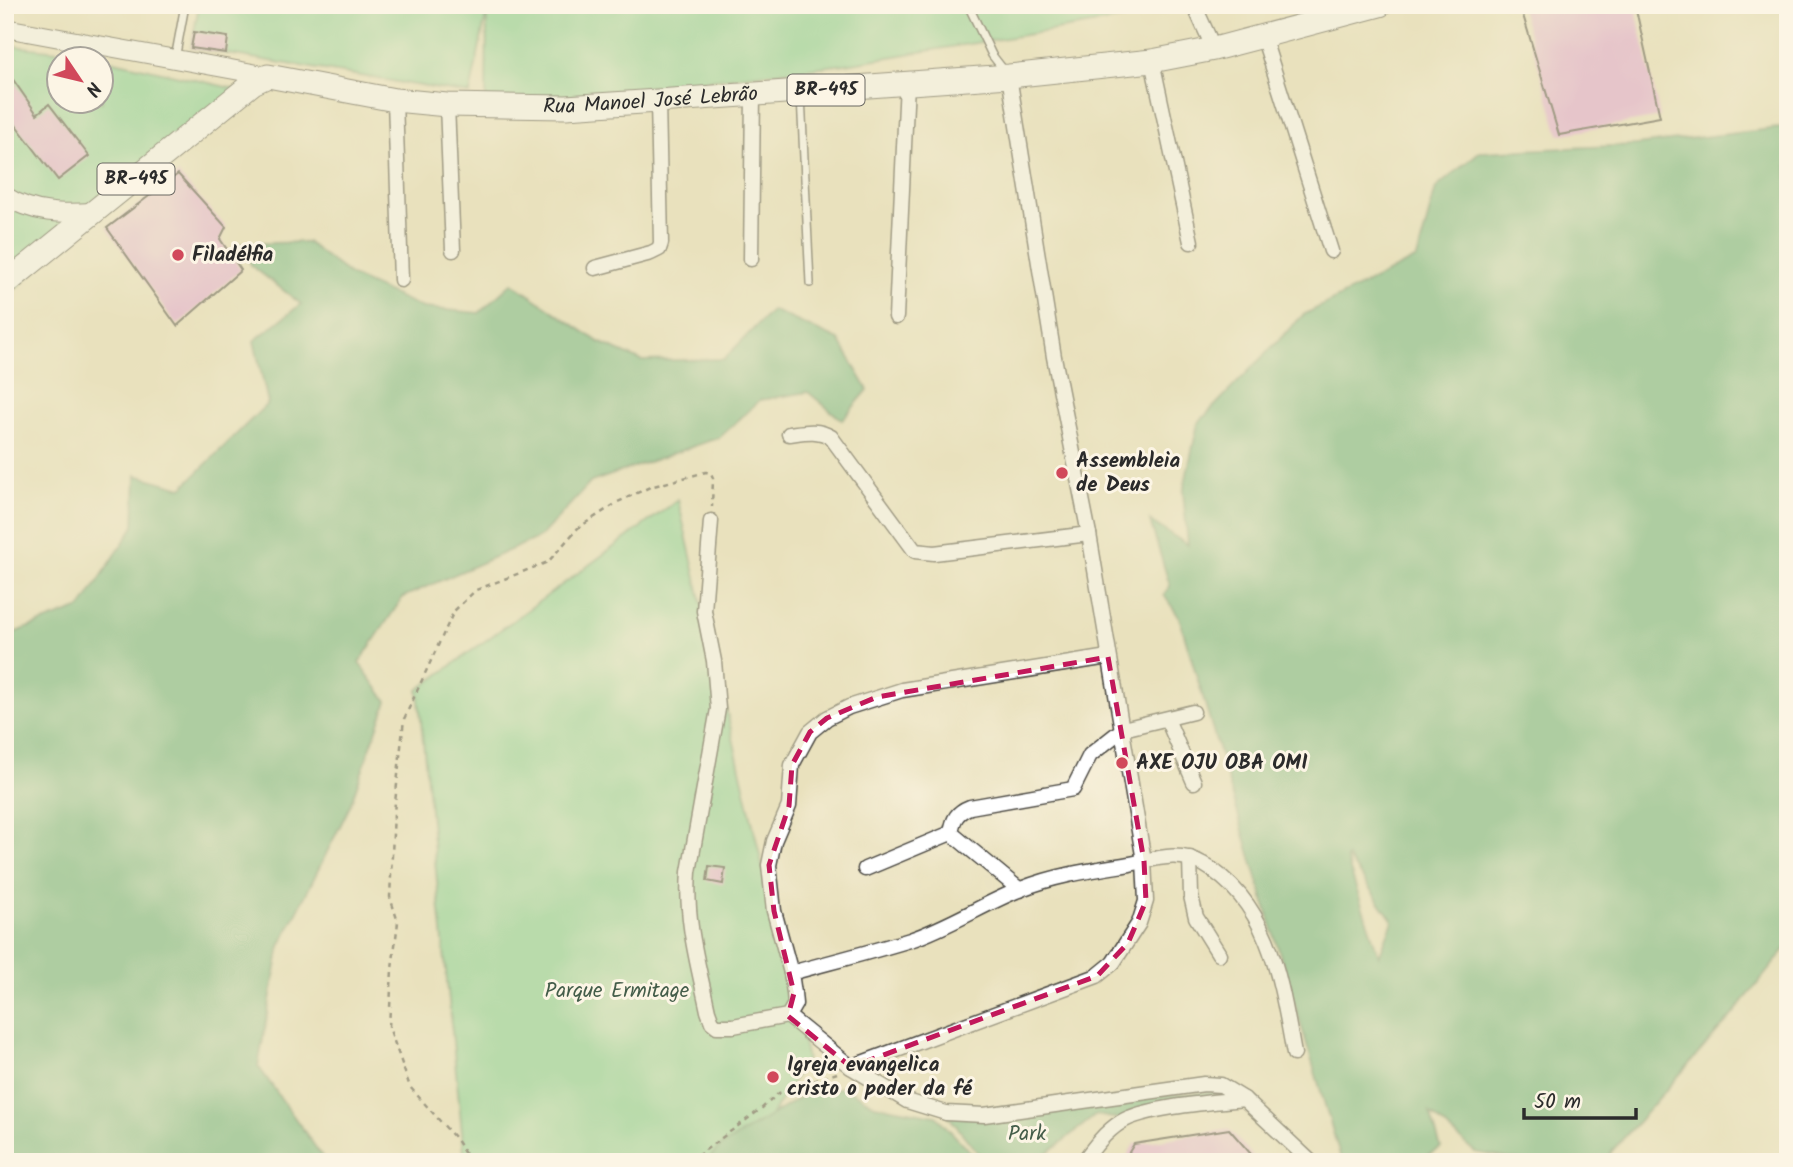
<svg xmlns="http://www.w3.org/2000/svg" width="1793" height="1167" viewBox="0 0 1793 1167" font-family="Kalam,sans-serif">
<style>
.green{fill:#7ed294;stroke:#547e60;stroke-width:2;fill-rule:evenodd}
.forest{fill:#66b47e;stroke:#487054;stroke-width:2;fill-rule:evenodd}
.building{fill:#e3a3da}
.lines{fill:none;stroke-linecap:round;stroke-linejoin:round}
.service-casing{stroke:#484641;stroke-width:10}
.minor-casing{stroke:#484641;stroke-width:17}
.tertiary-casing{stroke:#484641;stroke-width:20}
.primary-casing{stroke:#484641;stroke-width:25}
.path{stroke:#484641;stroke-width:2.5;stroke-dasharray:5 5;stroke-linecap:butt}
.service{stroke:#fff;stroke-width:7}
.minor{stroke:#fff;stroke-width:14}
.tertiary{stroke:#fff;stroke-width:18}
.primary{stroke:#fff;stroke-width:23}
.marked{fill:none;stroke:#c2185b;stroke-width:5;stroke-dasharray:14 9;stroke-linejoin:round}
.poi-dot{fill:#d1495b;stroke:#fcf5e5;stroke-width:2.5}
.labels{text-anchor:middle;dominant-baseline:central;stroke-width:6;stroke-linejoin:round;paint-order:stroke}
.shield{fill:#fcf5e5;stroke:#6a6863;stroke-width:2}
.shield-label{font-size:19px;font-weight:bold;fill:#2b2b2b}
.street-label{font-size:21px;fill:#2b2b2b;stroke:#fcf5e5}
.poi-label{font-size:21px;font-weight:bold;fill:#2b2b2b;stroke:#fcf5e5;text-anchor:start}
.park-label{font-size:21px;fill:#445d4a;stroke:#fcf5e5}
</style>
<rect width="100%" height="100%" fill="#fcf5e5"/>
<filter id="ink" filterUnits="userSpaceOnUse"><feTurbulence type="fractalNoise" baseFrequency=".0143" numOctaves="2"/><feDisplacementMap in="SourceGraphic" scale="14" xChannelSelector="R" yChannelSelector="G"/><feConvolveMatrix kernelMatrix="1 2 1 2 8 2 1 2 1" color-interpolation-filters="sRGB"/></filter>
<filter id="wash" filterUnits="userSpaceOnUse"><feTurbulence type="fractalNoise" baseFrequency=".00686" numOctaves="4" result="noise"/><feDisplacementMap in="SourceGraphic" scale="28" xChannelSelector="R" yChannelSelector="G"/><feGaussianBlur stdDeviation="1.57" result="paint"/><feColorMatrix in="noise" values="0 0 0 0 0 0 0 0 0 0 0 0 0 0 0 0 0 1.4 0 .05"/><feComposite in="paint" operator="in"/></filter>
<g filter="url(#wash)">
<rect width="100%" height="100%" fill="#e9e1bd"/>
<g class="green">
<polygon points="199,5 1164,5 1166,12 846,64 486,106 487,10 470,94 191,48"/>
<path d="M5,45L84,54L244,91L147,170L5,298ZM60,60H102V102H60Z"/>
<polygon points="678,500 807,1059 741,1162 465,1162 418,690"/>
</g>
<g class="forest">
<path d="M1788,127V946L1729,1019L1611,1152L1609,1162H1526L1475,1152L1430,1113L1441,1148L1414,1162H1342L1179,617L1164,595L1170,586L1150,521L1188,545L1183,492L1198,423L1303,315L1417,258L1436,188L1479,152L1636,145ZM1347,857L1393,921L1379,956L1346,858Z"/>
<polygon points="307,242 351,276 423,308 479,313 512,283 599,342 642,361 724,359 772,310 839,340 868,390 842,420 808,392 760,400 720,437 591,482 540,537 403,597 359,663 387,701 349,808 280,946 258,1066 326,1162 5,1162 5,636 81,608 134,526 136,475 182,488 268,403 254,341 301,304 252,266 239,244"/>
<polygon points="844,1087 875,1105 936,1116 980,1162 705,1162 720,1147 807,1093"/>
<polygon points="1231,1090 1123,1120 1096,1115 1036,1162 985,1162 946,1113"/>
</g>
<g id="blocks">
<g class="building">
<polygon points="1520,5 1635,5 1660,117 1559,135"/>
<polygon points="194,32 228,37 226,53 191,48"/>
<polygon points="5,68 37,114 49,104 89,156 58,180 5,111"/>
<polygon points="178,174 226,227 220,239 241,270 177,326 107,228"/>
<polygon points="709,866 725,868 723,884 707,881"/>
<polygon points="1229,1129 1258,1162 1123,1162 1134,1144"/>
</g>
</g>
</g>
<g filter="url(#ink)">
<use href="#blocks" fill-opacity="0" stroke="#484641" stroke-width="2"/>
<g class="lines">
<defs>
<g id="service">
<polyline points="968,5 992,55 1006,73"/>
<polyline points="175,59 185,5"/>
<polyline points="801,96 810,283"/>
</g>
<g id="minor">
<polyline points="1194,5 1214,49"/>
<polyline points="1263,36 1331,251"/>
<polyline points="1152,61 1191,242"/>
<polyline points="395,100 401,280"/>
<polyline points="447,105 453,250"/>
<polyline points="751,259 753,94"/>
<polyline points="595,268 651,253 659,249 661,243 658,101"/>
<polyline points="896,317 907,83"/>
<path d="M789,434C805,432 817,429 831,437L915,551L934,553L1089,534"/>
<path d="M711,521L704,611L714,661L718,709L689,872C685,920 698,964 708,1011L712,1022L717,1026H733L788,1016L795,1004L794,993L791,973L774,911L769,865L774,841L789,806L792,765L810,732L827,718L849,707L902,690L1108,657"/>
<polyline points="1167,719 1194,782"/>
<polyline points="1190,858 1191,896 1196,917 1219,954"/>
<polyline points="865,869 951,833"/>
<path d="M1020,890L951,833C953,819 957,812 970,807L1073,789L1090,755L1123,729L1193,712"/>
<path d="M791,973C831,962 871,952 910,940C949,927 983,904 1021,889C1056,875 1093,870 1130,864C1155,859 1179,850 1203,864C1271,903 1281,984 1294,1054"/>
<polyline points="788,1016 851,1067 907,1101 946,1113 984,1115 1204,1084 1221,1085 1244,1099 1311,1162"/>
<polyline points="851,1067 1097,976 1113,963 1139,923 1146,901 1144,861 1089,534 1054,357 1009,76"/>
<path d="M1083,1162C1094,1147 1105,1132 1121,1122C1145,1107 1214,1102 1244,1099"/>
</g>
<g id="tertiary">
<polyline points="5,28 268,76"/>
<path d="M5,196C33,214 62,214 93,212"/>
</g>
<g id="primary">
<path id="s1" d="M5,284L253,83L268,76L395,100L447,105L566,107L658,101L1009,76L1152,61L1214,49L1380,5"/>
</g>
</defs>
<use href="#service" class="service-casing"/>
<use href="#minor" class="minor-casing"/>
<use href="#tertiary" class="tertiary-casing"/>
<use href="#primary" class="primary-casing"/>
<g class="path">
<polyline points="470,1162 455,1138 410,1087 389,1027 392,969 398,922 390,897 394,812 404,719 454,611 476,590 548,562 578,528 618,502 650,487 706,472 711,473 713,478 712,507"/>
<polyline points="689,1162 761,1109 779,1093 837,1073"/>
</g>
<use href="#service" class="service"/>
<use href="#minor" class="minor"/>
<use href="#tertiary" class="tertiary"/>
<use href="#primary" class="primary"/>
</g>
</g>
<path d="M0 0H1793V1167H0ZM1108,657L1144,861L1146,901L1128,943L1097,976L851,1067L788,1016L794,993L774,911L769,865L789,806L792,765L810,732L827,718L877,697Z" fill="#e9e1bd" fill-opacity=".55" fill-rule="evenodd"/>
<path class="marked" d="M1108,657L1144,861L1146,901L1128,943L1097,976L851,1067L788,1016L794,993L774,911L769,865L789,806L792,765L810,732L827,718L877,697Z"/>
<g class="poi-dot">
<circle cx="178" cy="255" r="7"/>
<circle cx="1062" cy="473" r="7"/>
<circle cx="1122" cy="763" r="7"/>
<circle cx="773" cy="1077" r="7"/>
</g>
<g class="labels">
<g class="shield">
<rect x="787.5" y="74.5" width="77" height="31" rx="5"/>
<rect x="97.5" y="163.5" width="77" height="31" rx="5"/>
</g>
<g class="shield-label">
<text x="826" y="90">BR-495</text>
<text x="136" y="179">BR-495</text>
</g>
<g class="street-label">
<text stroke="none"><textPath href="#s1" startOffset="721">Rua Manoel José Lebrão</textPath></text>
</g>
<g class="poi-label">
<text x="192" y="255">Filadélfia</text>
<text x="1076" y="461">Assembleia<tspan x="1076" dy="24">de Deus</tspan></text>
<text x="1136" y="763">AXE OJU OBA OMI</text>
<text x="787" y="1065">Igreja evangelica<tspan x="787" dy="24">cristo o poder da fé</tspan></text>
</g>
<g class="park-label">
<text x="617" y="991">Parque Ermitage</text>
<text x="1027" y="1134">Park</text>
</g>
</g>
<rect width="1793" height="1167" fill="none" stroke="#fcf5e5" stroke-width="28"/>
<g transform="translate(80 80) rotate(125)"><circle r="33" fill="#fcf5e5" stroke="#a8a49b" stroke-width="2"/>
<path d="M0-5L12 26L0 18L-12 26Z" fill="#d1495b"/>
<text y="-10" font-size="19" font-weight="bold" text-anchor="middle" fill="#2b2b2b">N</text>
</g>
<path d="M1524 1108v10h112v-10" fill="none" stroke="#2b2b2b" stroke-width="3.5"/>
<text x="1534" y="1108" font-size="21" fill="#2b2b2b" stroke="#fcf5e5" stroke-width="5" paint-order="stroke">50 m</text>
</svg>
